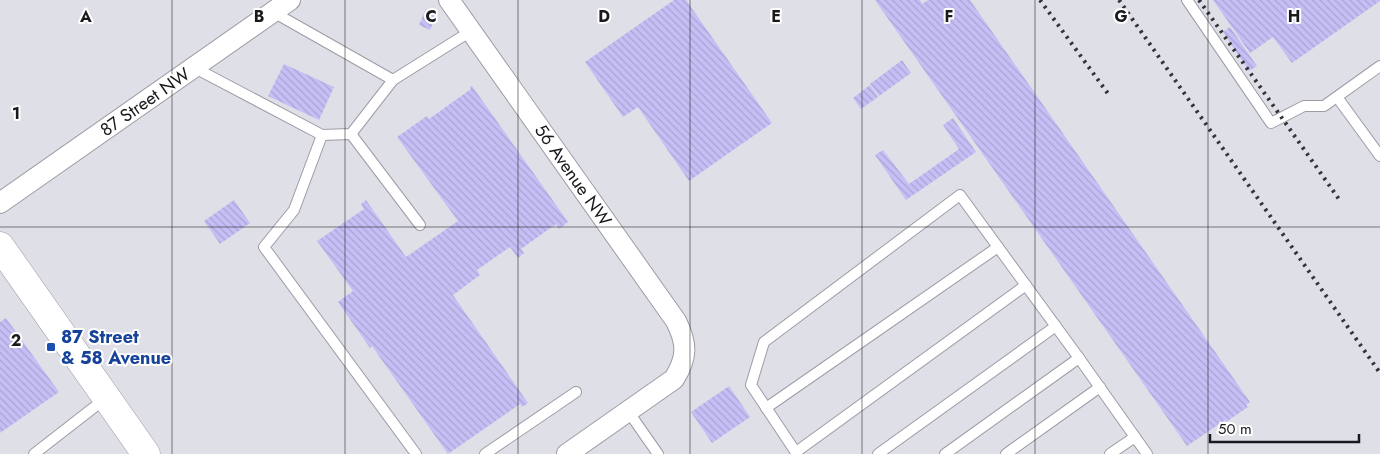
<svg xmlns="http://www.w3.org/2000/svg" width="1380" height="454" viewBox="0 0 1380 454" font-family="Jost,sans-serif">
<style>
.building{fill:url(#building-back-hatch)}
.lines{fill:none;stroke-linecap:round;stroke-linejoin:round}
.lane-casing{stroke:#9d9ca5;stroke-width:12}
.street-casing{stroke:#9d9ca5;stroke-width:22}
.secondary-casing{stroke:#9d9ca5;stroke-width:29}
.lane{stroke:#fff;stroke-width:10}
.street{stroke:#fff;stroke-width:20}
.secondary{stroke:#fff;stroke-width:28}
.rail{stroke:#343338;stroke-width:4;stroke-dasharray:2.5 5;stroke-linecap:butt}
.grid{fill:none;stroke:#1a191d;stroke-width:1;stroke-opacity:0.55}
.transit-dot{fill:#1a4fb4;stroke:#fff;stroke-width:2}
.labels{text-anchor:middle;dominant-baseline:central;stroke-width:4;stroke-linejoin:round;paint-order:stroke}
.street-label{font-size:18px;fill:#1a191d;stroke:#fff}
.transit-label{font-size:18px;font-weight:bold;fill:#164399;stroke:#fff;text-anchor:start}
.grid-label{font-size:16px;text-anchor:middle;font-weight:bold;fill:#1a191d;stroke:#fff;stroke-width:4;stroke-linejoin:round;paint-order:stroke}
</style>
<defs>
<pattern id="building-back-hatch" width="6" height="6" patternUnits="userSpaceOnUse" patternTransform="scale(1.25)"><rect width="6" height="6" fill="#c5bff6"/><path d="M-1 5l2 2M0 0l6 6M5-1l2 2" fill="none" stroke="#a9a4d2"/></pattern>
</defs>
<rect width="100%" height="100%" fill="#dfdfe8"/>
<g class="building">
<polygon points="674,0 686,0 772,123 689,181 638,107 623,117 585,62"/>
<polygon points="875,0 920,0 922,4 928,0 970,0 1250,402 1246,405 1248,407 1226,422 1225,420 1187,446"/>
<polygon points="1213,0 1380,0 1380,1 1292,63 1273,37 1250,53"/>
<polygon points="426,9 437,14 430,30 419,25"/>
<polygon points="1230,27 1257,66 1249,71 1223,32"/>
<polygon points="902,60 911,73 879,96 870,84"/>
<polygon points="284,64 334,87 319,120 268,96"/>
<polygon points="870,85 878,97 861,109 853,98"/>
<polygon points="472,86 568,222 559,229 556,224 521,249 524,253 518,258 510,247 477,270 480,275 453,295 528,403 522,407 520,404 448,454 372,346 370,348 338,302 353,291 317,241 364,209 361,204 366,200 406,257 458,221 397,137 427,116 429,119 471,89 470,87"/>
<polygon points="953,118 976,152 906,200 875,155 883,150 909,184 959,149 943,125"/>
<polygon points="234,200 250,223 220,244 204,221"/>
<polygon points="6,318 59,392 0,433 0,322"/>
<polygon points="729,386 750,417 712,443 691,412"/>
</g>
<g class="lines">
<defs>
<g id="lane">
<polyline points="1187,0 1271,123 1304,106 1324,106 1380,66"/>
<polyline points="273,12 393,80"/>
<polyline points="193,67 322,135 351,134 393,80 471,31"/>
<polyline points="1337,97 1380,156"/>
<polyline points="351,134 420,225"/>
<polyline points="322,135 294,210 264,247 416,454"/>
<polyline points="766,408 998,247"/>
<polyline points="628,411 658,454"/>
<polyline points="796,452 1026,285"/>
<polyline points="34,454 106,398"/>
<polyline points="485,454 576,392"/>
<polyline points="797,454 751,385 764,342 960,195 1079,358 1147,454"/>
<polyline points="878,454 1056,326"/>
<polyline points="945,454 1079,358"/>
<polyline points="1006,454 1100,387"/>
<polyline points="1110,454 1135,437"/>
</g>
<g id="street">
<path d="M449,0L676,321C687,343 688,357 674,379L567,454"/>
<polyline points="0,203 290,0"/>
</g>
<polyline id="secondary" points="0,246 146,454"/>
</defs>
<use href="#lane" class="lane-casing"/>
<use href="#street" class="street-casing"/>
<use href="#secondary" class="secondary-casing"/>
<use href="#lane" class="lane"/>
<use href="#street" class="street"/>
<use href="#secondary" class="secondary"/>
<g class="rail">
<polyline points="1040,0 1109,95"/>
<polyline points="1119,0 1380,373"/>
<polyline points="1199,0 1341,202"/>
</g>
</g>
<path class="grid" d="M172,0V454M345,0V454M518,0V454M690,0V454M862,0V454M1035,0V454M1208,0V454M0,227H1380"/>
<rect class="transit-dot" x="46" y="342" width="10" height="10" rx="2.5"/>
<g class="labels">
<g class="street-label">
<text transform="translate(145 102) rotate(-35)">87 Street NW</text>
<text transform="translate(573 175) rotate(55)">56 Avenue NW</text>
</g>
<g class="transit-label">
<text x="61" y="337">87 Street<tspan x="61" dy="21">&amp; 58 Avenue</tspan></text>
</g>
</g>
<g class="grid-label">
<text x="86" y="22">A</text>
<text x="259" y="22">B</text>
<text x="431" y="22">C</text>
<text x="604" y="22">D</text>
<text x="776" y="22">E</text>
<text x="949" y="22">F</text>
<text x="1121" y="22">G</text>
<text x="1294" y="22">H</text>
<text x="16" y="119">1</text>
<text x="16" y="346">2</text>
</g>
<path d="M1210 434v8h149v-8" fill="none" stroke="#1a191d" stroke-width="2.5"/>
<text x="1218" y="434" font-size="15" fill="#1a191d" stroke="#ffffff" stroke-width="4" paint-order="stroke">50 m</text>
</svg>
